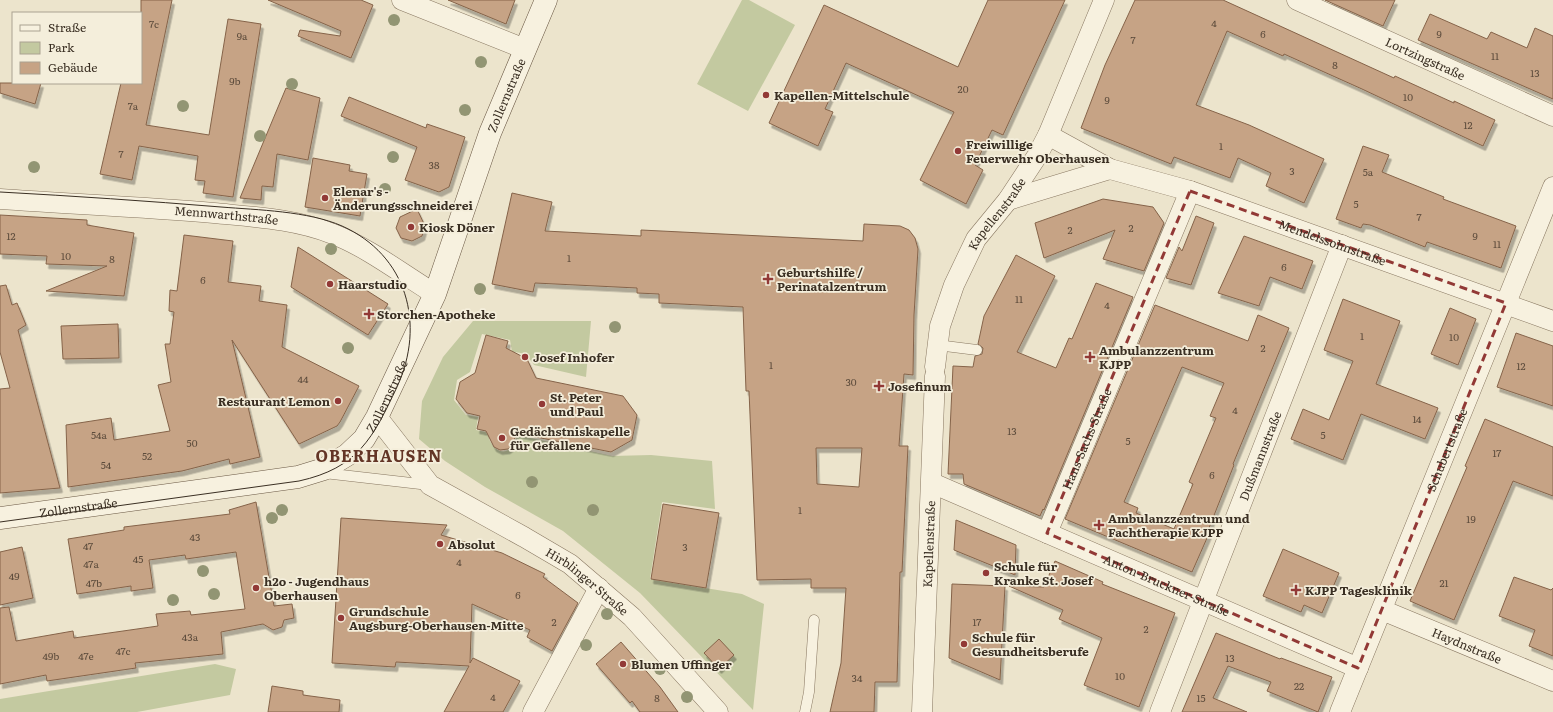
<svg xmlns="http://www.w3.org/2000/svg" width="1553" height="712" viewBox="0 0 1553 712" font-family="Literata,serif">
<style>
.green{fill:#c3c9a0}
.building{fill:#c6a385;stroke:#856349;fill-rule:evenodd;filter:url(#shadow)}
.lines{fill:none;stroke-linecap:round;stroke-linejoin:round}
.lane-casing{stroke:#887761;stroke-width:11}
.street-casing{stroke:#887761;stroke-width:21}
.secondary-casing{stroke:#6a5844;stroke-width:23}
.lane{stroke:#f7f1df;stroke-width:10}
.street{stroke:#f7f1df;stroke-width:20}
.secondary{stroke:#f7f1df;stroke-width:22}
.tram{stroke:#3a2f23;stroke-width:1}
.tree{fill:#929573}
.marked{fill:none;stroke:#923936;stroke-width:3;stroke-dasharray:8 5;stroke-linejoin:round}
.poi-dot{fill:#923936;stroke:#f4eedb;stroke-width:1.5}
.labels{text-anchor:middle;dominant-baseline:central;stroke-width:3.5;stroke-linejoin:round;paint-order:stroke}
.number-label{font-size:10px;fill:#5d4c3c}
.street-label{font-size:12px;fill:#3a2f23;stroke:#f4eedb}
.poi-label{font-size:12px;font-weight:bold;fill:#3a2f23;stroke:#f4eedb;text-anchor:start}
.district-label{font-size:16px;font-weight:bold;letter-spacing:1px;fill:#633526;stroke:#f4eedb}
</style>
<defs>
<filter id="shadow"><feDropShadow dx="2.5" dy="4.5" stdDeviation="0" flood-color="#0004"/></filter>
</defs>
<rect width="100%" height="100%" fill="#ece4cc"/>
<g class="green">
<polygon points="742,0 749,0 795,25 748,111 697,84"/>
<path d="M473,321H591L586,377L534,365C527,355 524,352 512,352L510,340L482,334L470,372L457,380L454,400L466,415L478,417L476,430L490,433L489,439C498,458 513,454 517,435L612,456L651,455L712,461L715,509L662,502L650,579L742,594L764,604L753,710L640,593L563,531L485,487L445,461L419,439L422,401L443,357Z"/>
<polygon points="215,664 236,669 230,695 137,712 0,712 0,699"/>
</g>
<g class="building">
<polygon points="141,0 172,0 146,125 209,135 228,19 261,24 233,197 203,193 205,181 195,180 198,156 139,146 132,180 100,174 121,83 141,83"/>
<polygon points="268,0 361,0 373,5 351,58 298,36 300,30 340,36 341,31"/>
<polygon points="448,0 515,0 506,24"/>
<polygon points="988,0 1065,0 1003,135 992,130 975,165 983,170 966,204 920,180 954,112 846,63 825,109 833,112 818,146 769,123 824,5 958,67"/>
<polygon points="1135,0 1223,0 1394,78 1395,76 1454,103 1454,101 1495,120 1483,146 1362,89 1284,54 1283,56 1227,31 1196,105 1249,125 1324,159 1304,203 1266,186 1271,173 1238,158 1230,178 1174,157 1171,164 1081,128 1105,65"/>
<polygon points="1325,0 1395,0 1383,26"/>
<polygon points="1430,14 1487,39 1491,32 1527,48 1535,28 1553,36 1553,99 1418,40"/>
<polygon points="0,83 41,83 35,104 0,93"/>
<polygon points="286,88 320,98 308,160 277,154 273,187 262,186 261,200 240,198"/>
<polygon points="349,97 426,128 427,124 465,137 449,187 439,192 405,180 417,147 341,116"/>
<polygon points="1363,146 1389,155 1382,172 1444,197 1443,199 1516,226 1501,268 1427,242 1425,247 1370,225 1363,224 1361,228 1336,219"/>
<polygon points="313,158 350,165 349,171 367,174 360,216 305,207"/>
<path d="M512,193L552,202L545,231L641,236V230L863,241L864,224L900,226L909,230L915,238L918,249L914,315L913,375L904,374L899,446H908L902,572H900L897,682H875L874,712H830L841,663L846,588H811V579L757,580L749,391H746L743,307L659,303V294L637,293V288L535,283L533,292L492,284ZM816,448H862L859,487L817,484Z"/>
<polygon points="1103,199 1153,207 1164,223 1144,271 1103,259 1115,230 1044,258 1035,223"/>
<polygon points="417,209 425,226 422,236 412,241 401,238 396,228 400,217"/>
<polygon points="0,215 87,220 87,225 134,233 124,296 46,291 107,266 46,264 47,256 0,254"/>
<polygon points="1196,216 1214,223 1191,285 1166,278 1179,247 1182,251"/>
<polygon points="184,235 233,241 228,282 261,286 259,301 287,305 282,347 359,386 340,422 337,426 299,444 232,340 260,457 230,464 229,459 182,471 68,487 66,425 111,418 114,440 170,431 158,385 171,382 165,344 170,344 174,312 169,311 170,290 177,291"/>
<polygon points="1244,236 1313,261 1302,289 1270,277 1259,306 1218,293"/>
<polygon points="298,247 388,304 368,335 291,287"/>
<polygon points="1016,255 1055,276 1017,352 1056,368 1069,338 1072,339 1096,283 1133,297 1044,510 1043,509 1040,516 964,484 963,474 948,474 953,366 973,367 975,356 982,354 983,348 978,344 984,316"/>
<polygon points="6,285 12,305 17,303 26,325 18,330 60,488 0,493 0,389 10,388 0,352 0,286"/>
<polygon points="1343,299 1400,321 1376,384 1438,408 1425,439 1361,414 1343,460 1291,439 1303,409 1329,420 1353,361 1324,350"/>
<path d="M1155,305L1248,341L1258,315L1289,328L1233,464L1234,465L1209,528L1211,529L1192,572L1065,519ZM1182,367L1224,383L1210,416L1216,418L1189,482L1193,484L1174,529L1136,513L1138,508L1124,502Z"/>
<polygon points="1450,308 1476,319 1458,365 1431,354"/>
<polygon points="118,324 119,358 63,359 61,326"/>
<polygon points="1516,333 1553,346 1553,406 1497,387"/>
<polygon points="486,335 508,341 506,348 527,359 536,378 623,396 637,415 632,440 611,452 516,433 513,445 508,449 500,450 494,447 486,431 477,429 480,416 467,413 456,399 460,382 475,373"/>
<polygon points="1485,419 1553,447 1553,496 1513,481 1454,620 1410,601 1467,467 1465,466"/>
<polygon points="256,502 274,606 292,604 294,618 284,620 282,627 273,630 263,624 221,632 223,654 135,663 136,668 47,681 46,675 0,684 0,608 9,607 16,641 73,631 74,638 158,626 156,614 190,611 191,615 245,609 236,552 186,559 185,555 149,560 153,588 131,591 131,586 77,594 68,539 124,530 124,527 230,514 229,510"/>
<polygon points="663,504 719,513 706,588 651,579"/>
<polygon points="341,518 447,525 441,535 502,553 545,574 543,577 578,603 552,651 527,637 530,630 472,604 470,663 473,658 520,681 503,712 444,712 469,666 396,662 395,667 332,663"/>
<polygon points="956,520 1016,545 1015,575 954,550"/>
<polygon points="22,547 33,598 0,605 0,552"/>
<polygon points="1283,549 1339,573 1322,613 1304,605 1301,612 1263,596"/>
<polygon points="1055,561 1103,582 1102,584 1175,613 1139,707 1084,685 1102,638 1059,619 1063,610 1009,586 1044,587"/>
<polygon points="1514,577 1551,590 1553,588 1553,656 1529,646 1535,630 1499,616"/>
<polygon points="952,584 1005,586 1000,680 949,658"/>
<polygon points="1216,633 1280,659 1281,658 1332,677 1318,712 1267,691 1271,682 1228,666 1213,698 1247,712 1182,712"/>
<polygon points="719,639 734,655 719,669 704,653"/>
<polygon points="621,642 660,687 678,712 640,712 632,701 630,703 596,664"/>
<polygon points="272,686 303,691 303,695 340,700 339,712 268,712"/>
</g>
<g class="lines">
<defs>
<g id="lane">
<polyline points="937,345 977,350"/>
<polyline points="324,473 429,485"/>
<polyline points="805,712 809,692 814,620"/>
</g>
<g id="street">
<polyline points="402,0 525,49"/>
<path id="s1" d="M1297,0L1553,116"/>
<path id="s2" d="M1048,135L1110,169L1190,191L1553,321"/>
<path id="s3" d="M0,199C72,204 143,207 214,213C254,217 296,219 333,234C369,248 402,274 435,294"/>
<polyline points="1008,200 1110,169"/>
<path id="s4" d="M935,367L940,326L954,285L976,239L1008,200L1037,156L1048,135L1104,0"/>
<path id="s5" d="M377,417L430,485L524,537L570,564L632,617L718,712"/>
<path id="s6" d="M932,483L1358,668"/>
<path id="s7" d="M1047,533L1190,191"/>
<path id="s8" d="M1382,610L1553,681"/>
<polyline points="533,712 599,588"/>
<path id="s9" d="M922,712L935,376"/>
<path id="s10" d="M1160,712L1342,245"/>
<path id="s11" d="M1340,712L1553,187"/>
</g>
<g id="secondary">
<path id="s12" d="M0,518L298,477L324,469L347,455L364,439L377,417L435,294L490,133L546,0"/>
</g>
</defs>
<use href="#lane" class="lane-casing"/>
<use href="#street" class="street-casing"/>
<use href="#secondary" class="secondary-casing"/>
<use href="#lane" class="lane"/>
<use href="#street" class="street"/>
<use href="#secondary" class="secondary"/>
<path class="tram" d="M0,192C74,196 147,201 221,207C258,210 308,211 342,226C407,255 426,324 397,387C373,438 358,468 299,481L0,522"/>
</g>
<g class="tree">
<circle cx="394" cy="20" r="6"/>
<circle cx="481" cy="62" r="6"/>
<circle cx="292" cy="84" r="6"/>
<circle cx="183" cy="106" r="6"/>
<circle cx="465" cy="110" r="6"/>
<circle cx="260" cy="136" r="6"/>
<circle cx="393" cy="157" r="6"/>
<circle cx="34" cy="167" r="6"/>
<circle cx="385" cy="189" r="6"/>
<circle cx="331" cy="249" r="6"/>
<circle cx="480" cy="289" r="6"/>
<circle cx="615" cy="327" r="6"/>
<circle cx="348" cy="348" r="6"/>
<circle cx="532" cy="482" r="6"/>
<circle cx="282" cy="510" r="6"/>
<circle cx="593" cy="510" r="6"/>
<circle cx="272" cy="518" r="6"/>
<circle cx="203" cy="571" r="6"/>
<circle cx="214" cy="594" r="6"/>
<circle cx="173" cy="600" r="6"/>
<circle cx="607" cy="614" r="6"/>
<circle cx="586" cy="645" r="6"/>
<circle cx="660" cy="669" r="6"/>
<circle cx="687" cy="697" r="6"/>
</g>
<path class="marked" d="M1190,191L1506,303L1358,668L1047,533Z"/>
<g class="poi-dot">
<circle cx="766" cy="95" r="4"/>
<circle cx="958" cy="151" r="4"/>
<circle cx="325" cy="198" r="4"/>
<circle cx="411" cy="227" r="4"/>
<path d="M766 273h4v4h4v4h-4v4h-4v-4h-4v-4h4z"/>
<circle cx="330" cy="284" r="4"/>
<path d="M367 308h4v4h4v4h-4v4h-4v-4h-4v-4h4z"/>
<circle cx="525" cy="357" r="4"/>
<path d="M1088 351h4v4h4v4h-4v4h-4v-4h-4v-4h4z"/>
<path d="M877 380h4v4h4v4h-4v4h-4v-4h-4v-4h4z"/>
<circle cx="338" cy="401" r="4"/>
<circle cx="542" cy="404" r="4"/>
<circle cx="502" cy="438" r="4"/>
<path d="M1097 519h4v4h4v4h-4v4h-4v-4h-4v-4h4z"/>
<circle cx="440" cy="544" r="4"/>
<circle cx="986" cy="573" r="4"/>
<circle cx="256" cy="588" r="4"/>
<path d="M1294 584h4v4h4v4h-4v4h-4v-4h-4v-4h4z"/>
<circle cx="341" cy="618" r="4"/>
<circle cx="964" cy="644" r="4"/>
<circle cx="623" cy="664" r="4"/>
</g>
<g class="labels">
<g class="number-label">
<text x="1214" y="22">4</text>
<text x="154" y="23">7c</text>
<text x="1263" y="33">6</text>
<text x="1439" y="33">9</text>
<text x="242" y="35">9a</text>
<text x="1133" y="39">7</text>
<text x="1495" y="55">11</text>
<text x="1335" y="64">8</text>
<text x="1535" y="72">13</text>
<text x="235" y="80">9b</text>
<text x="963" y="88">20</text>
<text x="1408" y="96">10</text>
<text x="1107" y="99">9</text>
<text x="133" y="105">7a</text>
<text x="1468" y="124">12</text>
<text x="1221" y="145">1</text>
<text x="121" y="153">7</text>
<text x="434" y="164">38</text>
<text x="1292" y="170">3</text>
<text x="1368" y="171">5a</text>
<text x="1356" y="203">5</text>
<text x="1419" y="216">7</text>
<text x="1131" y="227">2</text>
<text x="1070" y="229">2</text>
<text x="11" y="235">12</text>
<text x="1475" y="235">9</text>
<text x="1497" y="243">11</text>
<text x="66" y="255">10</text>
<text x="569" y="257">1</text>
<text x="112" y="258">8</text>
<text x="1284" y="266">6</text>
<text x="203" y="279">6</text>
<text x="1019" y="298">11</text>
<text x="1107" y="304">4</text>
<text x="1362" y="335">1</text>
<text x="1454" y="336">10</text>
<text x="1263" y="347">2</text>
<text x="771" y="364">1</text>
<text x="1521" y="365">12</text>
<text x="303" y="378">44</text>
<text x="851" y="381">30</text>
<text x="1235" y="409">4</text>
<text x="1417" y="418">14</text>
<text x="1012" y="430">13</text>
<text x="99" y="434">54a</text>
<text x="1323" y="434">5</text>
<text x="1128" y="440">5</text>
<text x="192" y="442">50</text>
<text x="1497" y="452">17</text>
<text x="147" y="455">52</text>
<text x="106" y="464">54</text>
<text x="1212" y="474">6</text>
<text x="800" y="509">1</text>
<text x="1471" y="518">19</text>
<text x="195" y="536">43</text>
<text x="88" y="545">47</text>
<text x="685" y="546">3</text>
<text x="138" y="558">45</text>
<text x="459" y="561">4</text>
<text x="91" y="563">47a</text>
<text x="14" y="575">49</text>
<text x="94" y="582">47b</text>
<text x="1444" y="582">21</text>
<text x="518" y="594">6</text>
<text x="554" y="621">2</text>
<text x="977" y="621">17</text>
<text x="1146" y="628">2</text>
<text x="190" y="636">43a</text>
<text x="123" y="650">47c</text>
<text x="51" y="655">49b</text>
<text x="86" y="655">47e</text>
<text x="1230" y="657">13</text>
<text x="1120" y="675">10</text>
<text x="857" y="677">34</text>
<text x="1299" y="685">22</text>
<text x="493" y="696">4</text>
<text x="657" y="697">8</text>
<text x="1201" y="697">15</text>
</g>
<g class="street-label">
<text stroke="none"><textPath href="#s1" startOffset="141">Lortzingstraße</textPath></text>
<text stroke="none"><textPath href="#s12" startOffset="751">Zollernstraße</textPath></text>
<text stroke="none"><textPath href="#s4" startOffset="168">Kapellenstraße</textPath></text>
<text stroke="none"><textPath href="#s3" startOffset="227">Mennwarthstraße</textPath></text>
<text stroke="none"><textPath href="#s2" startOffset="305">Mendelssohnstraße</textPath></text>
<text stroke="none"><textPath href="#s12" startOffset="427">Zollernstraße</textPath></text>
<text stroke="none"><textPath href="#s7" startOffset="102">Hans-Sachs-Straße</textPath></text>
<text stroke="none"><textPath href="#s11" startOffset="283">Schubertstraße</textPath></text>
<text stroke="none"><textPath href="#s10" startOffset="275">Dußmannstraße</textPath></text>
<text stroke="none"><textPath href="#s12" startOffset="79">Zollernstraße</textPath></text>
<text stroke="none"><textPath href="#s9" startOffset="168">Kapellenstraße</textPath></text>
<text stroke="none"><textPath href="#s5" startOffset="271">Hirblinger Straße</textPath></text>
<text stroke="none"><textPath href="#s6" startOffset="256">Anton-Bruckner-Straße</textPath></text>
<text stroke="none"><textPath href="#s8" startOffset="92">Haydnstraße</textPath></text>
</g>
<g class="poi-label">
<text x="774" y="95">Kapellen-Mittelschule</text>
<text x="966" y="144">Freiwillige<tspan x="966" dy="14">Feuerwehr Oberhausen</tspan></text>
<text x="333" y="191">Elenar's -<tspan x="333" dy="14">Änderungsschneiderei</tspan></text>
<text x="419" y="227">Kiosk Döner</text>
<text x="777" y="272">Geburtshilfe /<tspan x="777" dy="14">Perinatalzentrum</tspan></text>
<text x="338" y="284">Haarstudio</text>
<text x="377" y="314">Storchen-Apotheke</text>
<text x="1099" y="350">Ambulanzzentrum<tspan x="1099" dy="14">KJPP</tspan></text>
<text x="533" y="357">Josef Inhofer</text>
<text x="888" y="386">Josefinum</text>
<text x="550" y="397">St. Peter<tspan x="550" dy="14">und Paul</tspan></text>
<text x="330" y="401" text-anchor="end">Restaurant Lemon</text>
<text x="510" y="431">Gedächstniskapelle<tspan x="510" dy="14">für Gefallene</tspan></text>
<text x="1108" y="518">Ambulanzzentrum und<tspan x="1108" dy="14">Fachtherapie KJPP</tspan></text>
<text x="448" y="544">Absolut</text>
<text x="994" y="566">Schule für<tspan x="994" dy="14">Kranke St. Josef</tspan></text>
<text x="264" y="581">h2o - Jugendhaus<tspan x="264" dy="14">Oberhausen</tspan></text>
<text x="1305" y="590">KJPP Tagesklinik</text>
<text x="349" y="611">Grundschule<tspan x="349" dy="14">Augsburg-Oberhausen-Mitte</tspan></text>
<text x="972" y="637">Schule für<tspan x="972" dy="14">Gesundheitsberufe</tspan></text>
<text x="631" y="664">Blumen Uffinger</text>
</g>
<g class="district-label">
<text x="379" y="455">OBERHAUSEN</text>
</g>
</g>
<rect x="12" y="12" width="130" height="72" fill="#f4eedb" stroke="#aaa291"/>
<rect x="20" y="25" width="20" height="6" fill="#f7f1df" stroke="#aaa291"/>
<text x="48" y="32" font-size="12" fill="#3a2f23">Straße</text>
<rect x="20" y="42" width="20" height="12" fill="#c3c9a0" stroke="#aaa291"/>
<text x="48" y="52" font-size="12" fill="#3a2f23">Park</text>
<rect x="20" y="62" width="20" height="12" fill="#c6a385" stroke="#aaa291"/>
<text x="48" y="72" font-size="12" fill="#3a2f23">Gebäude</text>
</svg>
